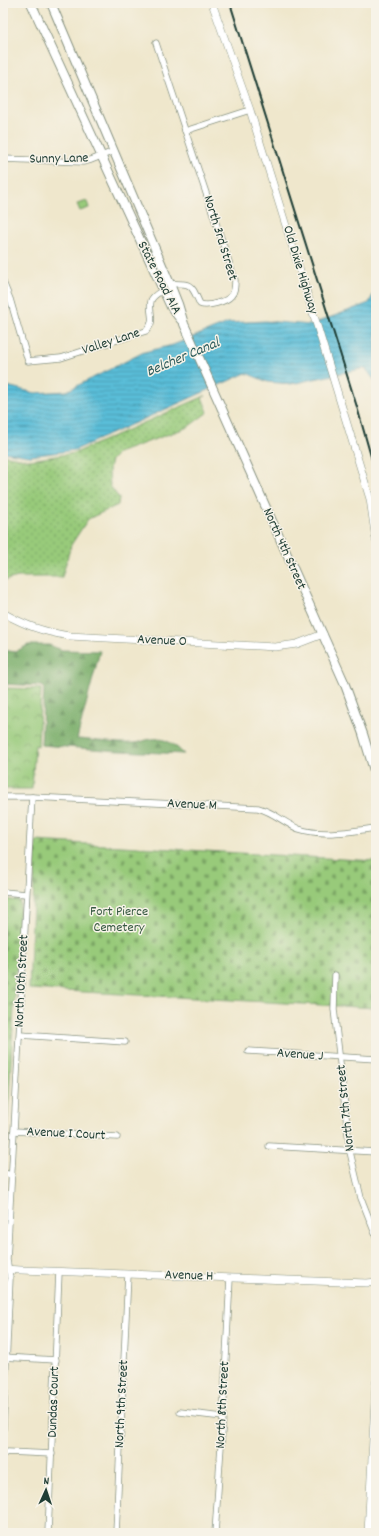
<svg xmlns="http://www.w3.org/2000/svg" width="379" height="1536" viewBox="0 0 379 1536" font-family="Dekko,sans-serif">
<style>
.grass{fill:url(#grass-dots);stroke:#5c8457}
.forest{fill:url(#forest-firs);stroke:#4c764f}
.cemetery{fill:url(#cemetery-stones);stroke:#5c8457}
.park{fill:url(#park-crowns);stroke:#5c8457}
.water{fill:url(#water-rules);stroke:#3c7d86}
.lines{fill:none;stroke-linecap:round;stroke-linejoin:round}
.minor-casing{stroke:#879280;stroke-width:7}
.tertiary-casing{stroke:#879280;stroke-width:8}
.primary-casing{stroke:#879280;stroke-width:10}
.minor{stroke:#fff;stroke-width:5.5}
.tertiary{stroke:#fff;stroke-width:7}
.primary{stroke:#fff;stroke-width:8}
.rail{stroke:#1f3d34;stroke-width:2}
.labels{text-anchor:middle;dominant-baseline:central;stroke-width:3;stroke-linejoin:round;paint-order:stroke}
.street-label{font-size:14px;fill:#1f3d34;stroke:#f7f3e8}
.park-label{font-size:14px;fill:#375942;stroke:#f7f3e8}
.water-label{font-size:15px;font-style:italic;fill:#2e5d5d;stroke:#f7f3e8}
</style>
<defs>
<pattern id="grass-dots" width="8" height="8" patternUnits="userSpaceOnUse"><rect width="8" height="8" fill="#98ca7a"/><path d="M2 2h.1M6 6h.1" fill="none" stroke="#7ba565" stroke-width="1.8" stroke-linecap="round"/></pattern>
<pattern id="forest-firs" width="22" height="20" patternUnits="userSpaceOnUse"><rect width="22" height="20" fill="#7aae6a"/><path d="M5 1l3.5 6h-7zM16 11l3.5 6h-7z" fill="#638f58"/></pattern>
<pattern id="cemetery-stones" width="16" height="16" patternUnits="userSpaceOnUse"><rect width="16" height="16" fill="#98ca7a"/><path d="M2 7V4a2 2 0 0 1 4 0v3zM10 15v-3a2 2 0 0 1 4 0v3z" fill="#7ba565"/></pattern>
<pattern id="park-crowns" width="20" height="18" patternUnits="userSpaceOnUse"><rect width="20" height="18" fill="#98ca7a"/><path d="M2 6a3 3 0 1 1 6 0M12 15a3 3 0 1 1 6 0" fill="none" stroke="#7ba565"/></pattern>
<pattern id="water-rules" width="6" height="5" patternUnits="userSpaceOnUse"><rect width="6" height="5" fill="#5abdd8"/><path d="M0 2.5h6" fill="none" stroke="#4a9bb0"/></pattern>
</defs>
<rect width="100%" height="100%" fill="#f7f3e8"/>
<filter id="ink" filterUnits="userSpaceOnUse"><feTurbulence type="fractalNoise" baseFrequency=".025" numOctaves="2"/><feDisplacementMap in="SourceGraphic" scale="8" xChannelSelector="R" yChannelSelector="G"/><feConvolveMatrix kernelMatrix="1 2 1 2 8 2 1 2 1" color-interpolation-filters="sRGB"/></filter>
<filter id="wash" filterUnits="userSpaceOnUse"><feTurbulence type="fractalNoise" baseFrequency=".012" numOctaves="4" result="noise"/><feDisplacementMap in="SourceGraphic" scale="16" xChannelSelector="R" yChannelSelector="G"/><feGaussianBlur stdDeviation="0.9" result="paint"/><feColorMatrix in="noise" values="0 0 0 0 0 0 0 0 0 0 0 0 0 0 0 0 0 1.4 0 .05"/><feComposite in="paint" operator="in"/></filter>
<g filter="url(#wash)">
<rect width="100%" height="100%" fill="#efe7cc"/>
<path class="grass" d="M206,396L202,397L208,412L188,427L118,453L111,460L109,469L110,486L119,498L118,505L88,519L71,545L62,577H18L3,581C3,562 5,543 4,524L3,523V455L30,460L75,453L205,396Z"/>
<path class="forest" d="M28,645H49L62,650L100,651L77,739C96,740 115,744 134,743C140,743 146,739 152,739C165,737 175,745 184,754L118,751L41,745L44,687L42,686L3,684V650L15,652Z"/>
<g class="cemetery">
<polygon points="36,841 376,861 376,1008 29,989"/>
<polygon points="3,899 20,901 5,1167 3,1167"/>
</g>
<g class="park">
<polygon points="87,201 89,208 80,211 77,204"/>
<polygon points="3,688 41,689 38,746 35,745 32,789 3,789"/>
</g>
<polygon class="water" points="376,289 376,382 365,368 291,384 268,382 246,373 75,450 30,456 3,452 3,385 35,393 67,391 144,352 173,345 228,323 265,321 310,325 369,303"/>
</g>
<g filter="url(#ink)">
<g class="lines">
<defs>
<g id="minor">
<path d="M156,43L235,280C235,286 235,292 231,296C226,302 207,307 200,304C191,285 193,283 170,284"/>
<polyline points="185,131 250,110"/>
<polyline points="3,159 83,162 91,160 114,151"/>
<path d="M3,282L10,299L28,361L61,358L146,331C157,320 148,313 151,301C152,296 160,292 163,290"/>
<path d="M3,797H32L258,808C274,812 284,823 299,829C323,837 352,831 376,828"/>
<polyline points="3,892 26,894"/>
<polyline points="335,975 334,1009 350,1152 361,1198 376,1236"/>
<polyline points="20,1035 125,1042"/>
<polyline points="248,1051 376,1059"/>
<polyline points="14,1131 117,1137"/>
<polyline points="269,1146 376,1152"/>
<polyline points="3,1173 12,1175"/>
<polyline points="3,1357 56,1360"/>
<polyline points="180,1412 223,1417"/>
<polyline points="3,1430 10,1278 7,1260 32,797"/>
<polyline points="3,1454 8,1452 52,1454"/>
<polyline points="48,1533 59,1272"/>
<polyline points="116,1533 128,1274"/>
<polyline points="215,1533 223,1417 230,1278"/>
</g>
<g id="tertiary">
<polyline points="212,3 250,110 315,319 370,499 376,540"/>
<path d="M3,613C27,626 41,631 69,636L275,647L297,644L323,634"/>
<polyline points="3,1269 21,1270 367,1283 376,1282"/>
<polyline points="368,1533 376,1383"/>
</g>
<g id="primary">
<polyline points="31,3 171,307 181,320"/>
<polyline points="51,3 170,284 178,304 184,324 344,682 363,734 376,777"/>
</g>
</defs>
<use href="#minor" class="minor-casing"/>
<use href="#tertiary" class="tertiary-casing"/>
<use href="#primary" class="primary-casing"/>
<use href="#minor" class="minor"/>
<use href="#tertiary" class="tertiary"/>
<use href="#primary" class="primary"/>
<polyline class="rail" points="230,3 357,407 376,474"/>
</g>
</g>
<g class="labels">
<g class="street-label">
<text transform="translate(59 159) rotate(-1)">Sunny Lane</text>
<text transform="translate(220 238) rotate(73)">North 3rd Street</text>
<text transform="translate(300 270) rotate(73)">Old Dixie Highway</text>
<text transform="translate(159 278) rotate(63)">State Road A1A</text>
<text transform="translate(111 342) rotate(-18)">Valley Lane</text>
<text transform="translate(284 549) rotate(66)">North 4th Street</text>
<text transform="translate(162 641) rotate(3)">Avenue O</text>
<text transform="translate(192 805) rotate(3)">Avenue M</text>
<text transform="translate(22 981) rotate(-87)">North 10th Street</text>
<text transform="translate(300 1055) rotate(4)">Avenue J</text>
<text transform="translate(346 1108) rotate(-96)">North 7th Street</text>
<text transform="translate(66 1134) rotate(3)">Avenue I Court</text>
<text transform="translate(189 1276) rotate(2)">Avenue H</text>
<text transform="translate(54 1402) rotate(-88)">Dundas Court</text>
<text transform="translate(122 1404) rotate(-87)">North 9th Street</text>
<text transform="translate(223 1405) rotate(-87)">North 8th Street</text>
</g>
<g class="park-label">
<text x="119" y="912">Fort Pierce<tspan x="119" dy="16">Cemetery</tspan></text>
</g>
<g class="water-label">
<text transform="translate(183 358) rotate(-23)">Belcher Canal</text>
</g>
</g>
<rect width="379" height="1536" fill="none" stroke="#f7f3e8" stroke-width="16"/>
<g transform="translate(46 1490) rotate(3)" stroke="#f7f3e8" stroke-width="3" paint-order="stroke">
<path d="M0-3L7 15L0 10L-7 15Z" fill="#1f3d34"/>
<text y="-6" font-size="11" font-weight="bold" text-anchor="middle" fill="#1f3d34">N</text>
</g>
</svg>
